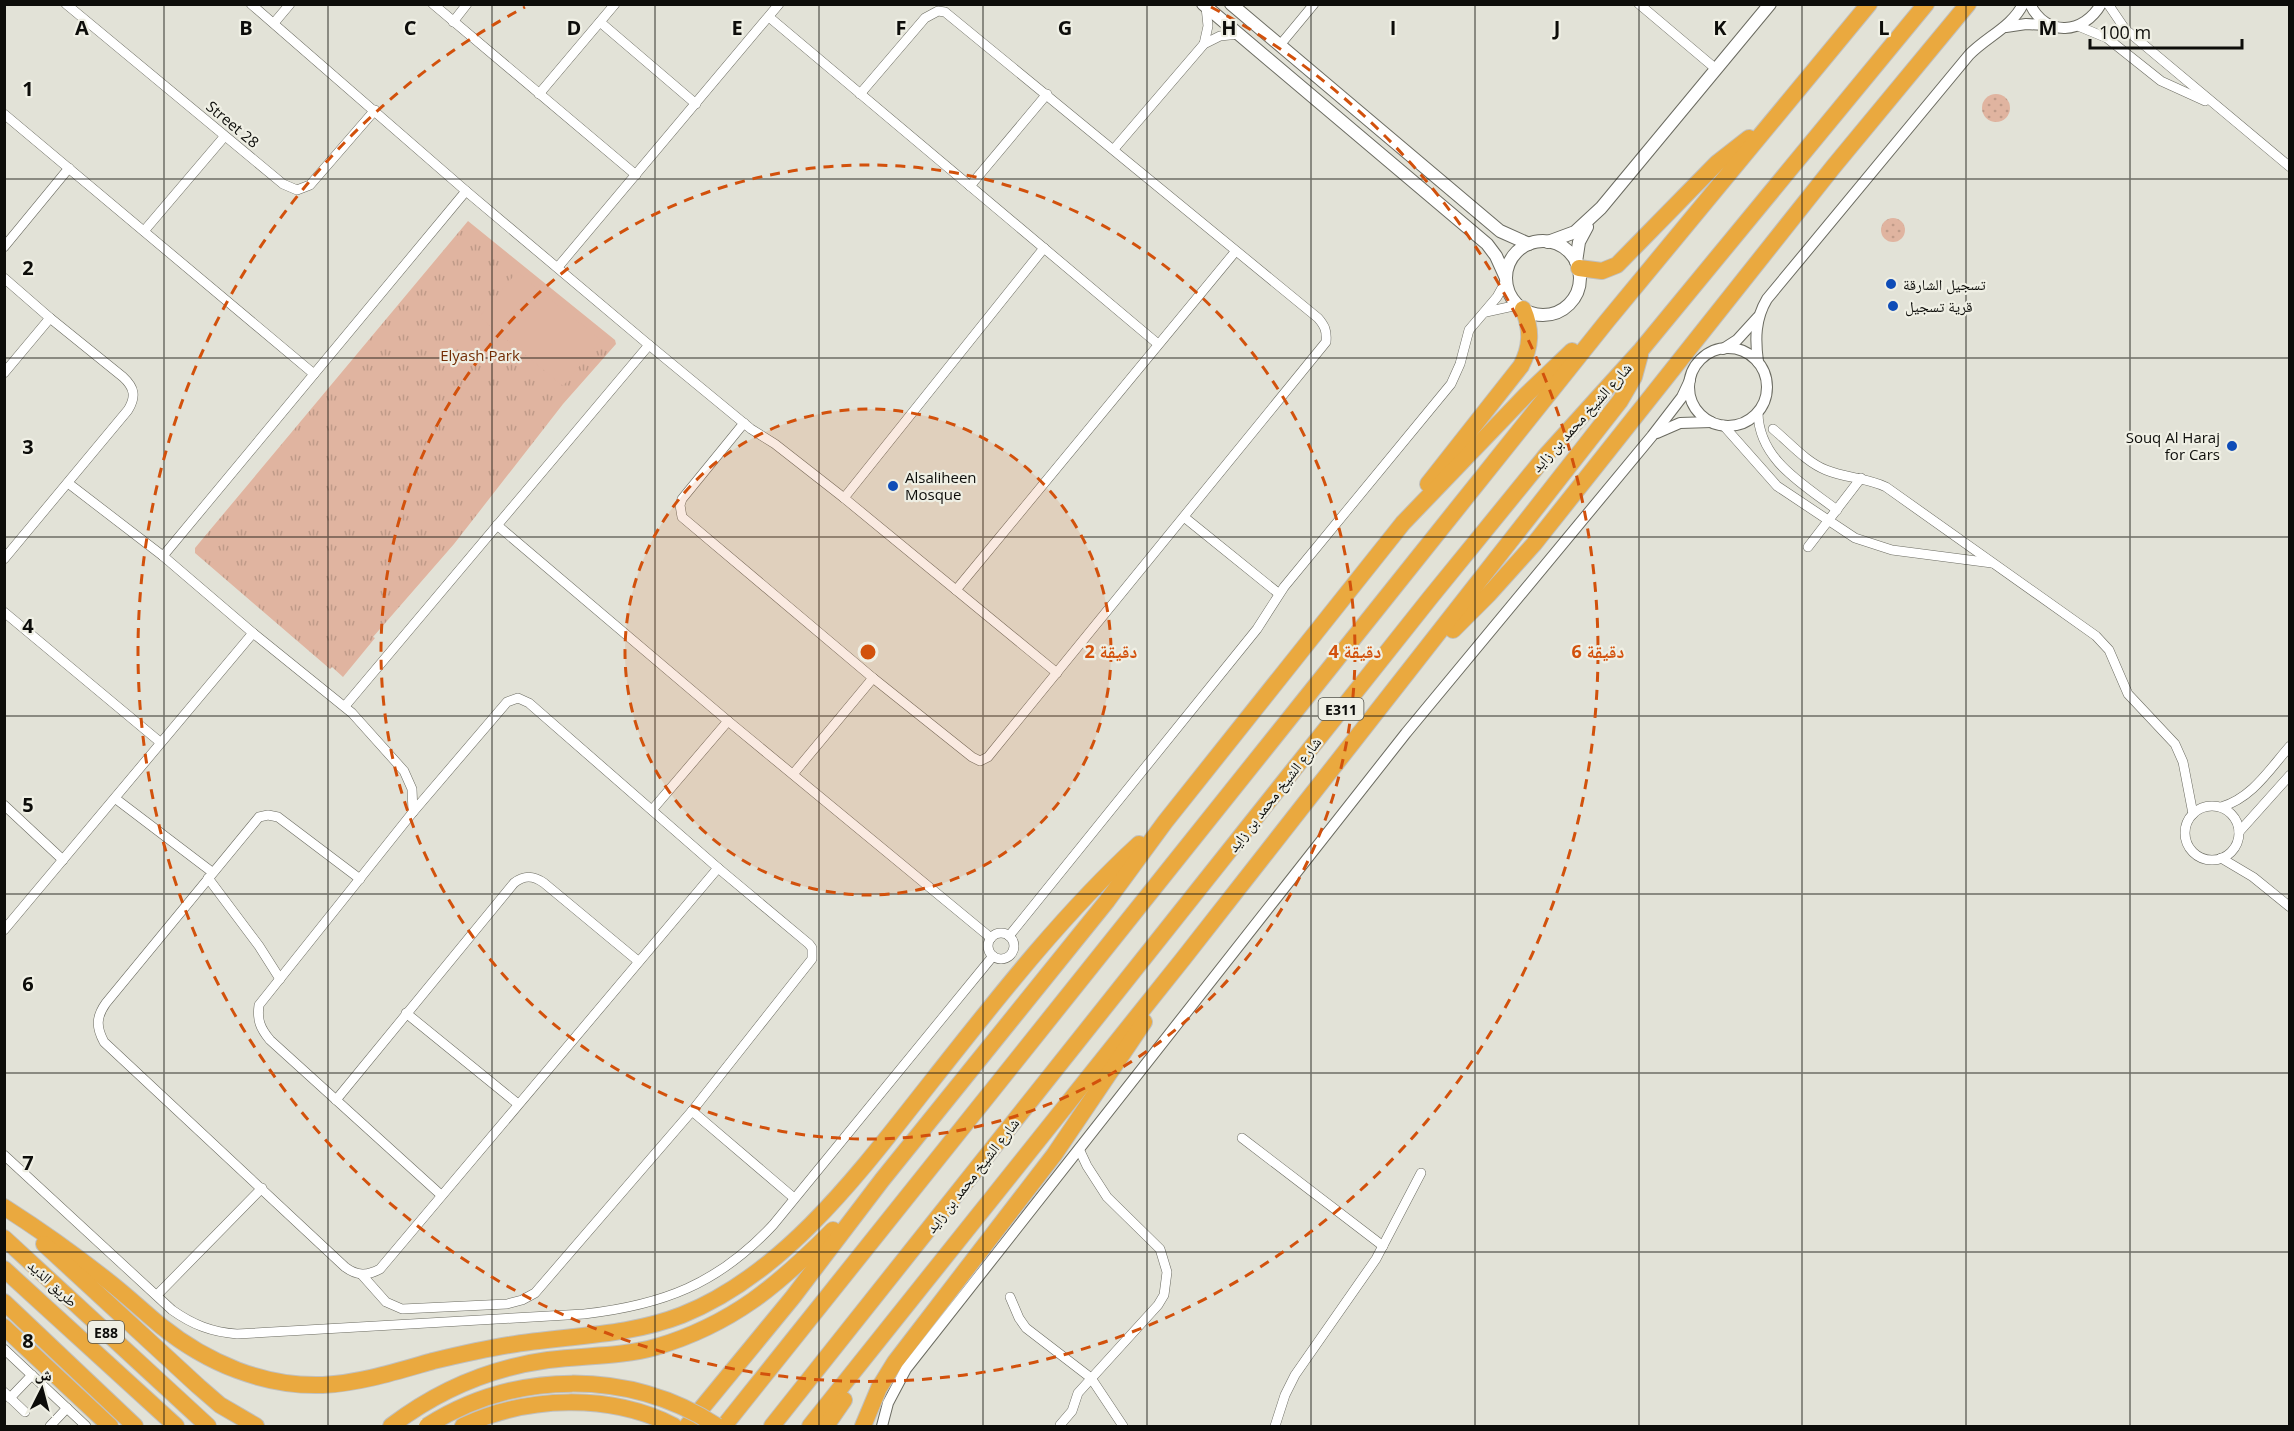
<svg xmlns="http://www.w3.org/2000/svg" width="2294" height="1431" viewBox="0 0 2294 1431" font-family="'Open Sans','Noto Naskh Arabic',sans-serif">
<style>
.grass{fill:url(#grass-dots)}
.park{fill:url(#park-tufts)}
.garden{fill:#e0b4a0}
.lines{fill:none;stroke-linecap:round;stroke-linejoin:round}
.minor-casing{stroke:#6b6b61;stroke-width:10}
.tertiary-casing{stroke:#6b6b61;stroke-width:12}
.secondary-casing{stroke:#6b6b61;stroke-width:14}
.motorway-casing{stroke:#c0c0bf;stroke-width:18}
.minor{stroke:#fff;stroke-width:9}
.tertiary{stroke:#fff;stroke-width:10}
.secondary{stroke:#fff;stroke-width:12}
.motorway{stroke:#eaa93f;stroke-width:16}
.motorway-bridge-casing{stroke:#c0c0bf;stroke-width:18;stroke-linecap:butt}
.motorway-bridge{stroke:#eaa93f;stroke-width:16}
.grid{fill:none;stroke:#0d0d0a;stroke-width:1.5;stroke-opacity:0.55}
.ring{fill:none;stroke:#d2510c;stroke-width:3;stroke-dasharray:10 8}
.poi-dot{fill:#0e4cb7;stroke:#efefe4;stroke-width:2}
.labels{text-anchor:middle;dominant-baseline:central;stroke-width:4.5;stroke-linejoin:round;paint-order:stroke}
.shield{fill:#efefe4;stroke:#51514b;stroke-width:1.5}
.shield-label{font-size:14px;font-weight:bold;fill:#0d0d0a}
.street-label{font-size:15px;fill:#0d0d0a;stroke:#efefe4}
.poi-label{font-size:15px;fill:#0d0d0a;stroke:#efefe4;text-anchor:start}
.park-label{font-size:15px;fill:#722d04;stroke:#efefe4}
.grid-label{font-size:20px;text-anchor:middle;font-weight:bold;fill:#0d0d0a;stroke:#efefe4;stroke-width:4.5;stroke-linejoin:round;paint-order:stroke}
.centre{fill:#d2510c;stroke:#efefe4;stroke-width:3}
.ring-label{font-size:18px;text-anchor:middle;font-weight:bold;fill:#d2510c;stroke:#efefe4;stroke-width:4.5;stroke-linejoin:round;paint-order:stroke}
</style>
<defs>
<pattern id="grass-dots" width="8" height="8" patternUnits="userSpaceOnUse" patternTransform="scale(1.5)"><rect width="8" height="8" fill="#e0b4a0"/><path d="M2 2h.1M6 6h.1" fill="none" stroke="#bf9a88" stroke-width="1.8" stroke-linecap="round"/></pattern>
<pattern id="park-tufts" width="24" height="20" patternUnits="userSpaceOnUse" patternTransform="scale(1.5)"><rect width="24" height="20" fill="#e0b4a0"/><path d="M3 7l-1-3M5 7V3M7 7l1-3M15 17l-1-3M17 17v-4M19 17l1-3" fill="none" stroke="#bf9a88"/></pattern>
</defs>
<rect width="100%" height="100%" fill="#e2e2d7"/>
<g class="grass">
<circle cx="1996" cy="108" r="14"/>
<circle cx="1893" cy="230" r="12"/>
</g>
<polygon class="park" points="468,221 615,340 616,344 563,404 454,544 373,637 375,638 343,677 332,667 330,669 195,553 195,548"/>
<polygon class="garden" points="517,272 601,340 563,386 479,317"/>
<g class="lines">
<defs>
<g id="minor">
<polyline points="66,4 283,184 297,190 310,185 375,110"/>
<polyline points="251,4 466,191 649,345 751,429 775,444 844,498 1057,673"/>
<polyline points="433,4 636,175"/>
<polyline points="1639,4 1716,69"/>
<polyline points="2108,4 2125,29 2290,167"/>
<polyline points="769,17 1158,344"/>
<polyline points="453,22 467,4"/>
<polyline points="600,22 696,104"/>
<polyline points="274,23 290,4"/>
<polyline points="2078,26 2107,38 2161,81 2205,101"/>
<polyline points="1204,44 1208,26 1206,7"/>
<polyline points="1280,45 1314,4"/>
<polyline points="539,94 615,4"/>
<polyline points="4,114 314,374"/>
<polyline points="1114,149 1204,44 1220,36 1239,34"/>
<polyline points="970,186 1047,94"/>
<polyline points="144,231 224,137"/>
<polyline points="4,247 69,168"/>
<polyline points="558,267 779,4"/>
<path d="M4,278L50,318L123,377C135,388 136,397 128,410L4,559"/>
<polyline points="1486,312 1518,305"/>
<polyline points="4,373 50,318"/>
<path d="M1758,413C1759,460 1803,484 1837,510"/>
<path d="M744,423L682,499L680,505L682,517L873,678L972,757L980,761L988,757L1326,342C1327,331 1325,326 1318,318L945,12L938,11L925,18L860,94"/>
<polyline points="1723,425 1777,486 1855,538 1892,550 1992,563"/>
<path d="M1773,429C1790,443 1806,462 1826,470C1846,478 1867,478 1886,487L2096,636L2109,650L2128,694L2175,744L2183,762L2193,814"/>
<polyline points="68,483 163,556 253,633 352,713 404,771 412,789 413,812"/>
<polyline points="844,498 1044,248"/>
<polyline points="1184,517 1278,593"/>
<polyline points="497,525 728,721 991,938"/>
<polyline points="1808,547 1861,478"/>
<polyline points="163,556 466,191"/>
<polyline points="956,590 1235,252"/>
<polyline points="4,612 160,742"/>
<polyline points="345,706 649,345"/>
<polyline points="794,773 873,678"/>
<polyline points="116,799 212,872"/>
<polyline points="4,805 63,860"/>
<circle cx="2212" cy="833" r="27"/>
<path d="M2221,807C2252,798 2269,770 2290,746"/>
<polyline points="652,810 728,721"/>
<polyline points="2239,832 2290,775"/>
<polyline points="2221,858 2253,877 2290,907"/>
<polyline points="208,878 259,946 280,979"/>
<path d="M360,879L278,817L268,815L259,817L106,1003C96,1017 96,1027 104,1042L345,1267C357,1276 367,1276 380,1269L718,868"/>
<polyline points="4,930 253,633"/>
<circle cx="1001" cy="946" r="13"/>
<polyline points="1009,936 1257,629 1284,587 1451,384 1460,364 1469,330 1497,297 1506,281"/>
<polyline points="406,1013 518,1104"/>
<path d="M336,1100L514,883C524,875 533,875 544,883L638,961"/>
<polyline points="692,1111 794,1198"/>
<polyline points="1242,1138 1383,1246"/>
<path d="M4,1155L172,1310C193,1325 212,1332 237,1334L584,1314C663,1305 718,1284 773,1225L993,956"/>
<path d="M362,1275L386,1302L402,1309L507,1304L522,1300L535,1293L692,1111L812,959V948L809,944L718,868L529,703L518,698L507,702L413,812L259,1005C257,1020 260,1028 270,1040L441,1195"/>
<polyline points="157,1295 262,1188"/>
<polyline points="1010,1297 1019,1318 1026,1328 1091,1378 1123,1426"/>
<polyline points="4,1349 86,1426"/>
<polyline points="4,1392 25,1412"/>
<polyline points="10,1398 32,1375"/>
<polyline points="1060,1425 1072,1411 1078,1393 1158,1305 1164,1295 1167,1272 1160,1249 1107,1197 1087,1166 1079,1149"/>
<polyline points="50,1426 67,1408"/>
<polyline points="1275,1426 1285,1395 1295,1375 1376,1259 1421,1173"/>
</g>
<g id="tertiary">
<path d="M2030,4C2046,38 2084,34 2101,4"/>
<polyline points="2006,27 2026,24 2047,25"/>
<circle cx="1728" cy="387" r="39"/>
<polyline points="1723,349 1737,340 1758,317"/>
<path d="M1758,362C1755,339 1755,319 1767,299L1969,55C1986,37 2012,27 2023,4"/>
<polyline points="1657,433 1680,423 1711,422"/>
<polyline points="882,1426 888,1403 906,1369 1406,733 1652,436 1682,397 1690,380"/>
</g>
<g id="secondary">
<polyline points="1203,4 1487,244 1496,256 1506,278"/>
<polyline points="1231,4 1500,231 1529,244"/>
<circle cx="1543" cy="278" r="37"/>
<polyline points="1548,242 1575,232 1601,208 1770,4"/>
<polyline points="1576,262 1579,242 1587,227"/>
</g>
<g id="motorway">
<polyline points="1579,268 1602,271 1617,265 1717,163 1749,138"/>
<path d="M1428,484L1521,366C1531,347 1532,330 1523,309"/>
<polyline points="1453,630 1489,594 1534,544 1834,166 1968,4"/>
<path d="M4,1207C40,1230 74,1254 108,1281C126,1295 143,1311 161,1326C207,1363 264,1387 323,1385C361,1383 398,1371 433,1361C458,1355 484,1349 509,1345C567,1335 626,1337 682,1315C788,1273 866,1164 935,1077C999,996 1063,914 1139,844"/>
<polyline points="4,1238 208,1426"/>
<polyline points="44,1244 198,1386 220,1405 256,1426"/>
<polyline points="4,1269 176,1426"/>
<polyline points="4,1302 135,1426"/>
<polyline points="4,1327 110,1426"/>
<path d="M391,1426C437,1391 489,1368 548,1360C585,1355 620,1357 656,1347C733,1324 778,1285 833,1230"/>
<path d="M463,1426C527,1396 610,1393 674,1426"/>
<polyline points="687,1426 793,1297 882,1180 1107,901 1165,822 1403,523 1526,395 1572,351"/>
<polyline points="724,1426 1607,321 1869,4"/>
<polyline points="772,1426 1430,598 1548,453 1641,350 1926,4"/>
<polyline points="810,1426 1183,959 1620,401 1634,377 1640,355"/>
<polyline points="826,1426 844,1400"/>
<polyline points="863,1426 879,1388 895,1362 1054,1155 1144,1022"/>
</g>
</defs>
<use href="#minor" class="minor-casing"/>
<use href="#tertiary" class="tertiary-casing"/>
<use href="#secondary" class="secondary-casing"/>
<use href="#motorway" class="motorway-casing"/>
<use href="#minor" class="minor"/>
<use href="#tertiary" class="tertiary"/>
<use href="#secondary" class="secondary"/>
<use href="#motorway" class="motorway"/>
<defs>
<path id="motorway-bridge" d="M427,1426C515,1370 629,1369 717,1426"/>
</defs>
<use href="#motorway-bridge" class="motorway-bridge-casing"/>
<use href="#motorway-bridge" class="motorway-bridge"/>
</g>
<path class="grid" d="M164,4V1426M328,4V1426M492,4V1426M655,4V1426M819,4V1426M983,4V1426M1147,4V1426M1311,4V1426M1475,4V1426M1639,4V1426M1802,4V1426M1966,4V1426M2130,4V1426M4,179H2290M4,358H2290M4,537H2290M4,716H2290M4,894H2290M4,1073H2290M4,1252H2290"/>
<circle cx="868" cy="652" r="243" fill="#d2510c" fill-opacity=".12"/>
<g class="ring">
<circle cx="868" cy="652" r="243"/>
<circle cx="868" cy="652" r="487"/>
<path d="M1211 7A730 730 0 1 1 525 7"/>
</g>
<g class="poi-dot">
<circle cx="1891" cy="284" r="6"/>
<circle cx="1893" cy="306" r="6"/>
<circle cx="2232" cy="446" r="6"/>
<circle cx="893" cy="486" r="6"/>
</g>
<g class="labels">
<g class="shield">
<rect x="1318.5" y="698" width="45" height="22" rx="4.5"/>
<rect x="88" y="1321" width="36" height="22" rx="4.5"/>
</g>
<g class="shield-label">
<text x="1341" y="709">E311</text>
<text x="106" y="1332">E88</text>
</g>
<g class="street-label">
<text transform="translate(233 124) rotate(40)">Street 28</text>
<text transform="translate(1581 417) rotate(-48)">شارع الشيخ محمد بن زايد</text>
<text transform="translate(1274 794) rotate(-52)">شارع الشيخ محمد بن زايد</text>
<text transform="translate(972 1175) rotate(-52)">شارع الشيخ محمد بن زايد</text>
<text transform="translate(53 1283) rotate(43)">طريق الذيد</text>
</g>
<g class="poi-label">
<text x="1903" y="284">تسجيل الشارقة</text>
<text x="1905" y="306">قرية تسجيل</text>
<text x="2220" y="437" text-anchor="end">Souq Al Haraj<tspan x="2220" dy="17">for Cars</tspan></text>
<text x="905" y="477">Alsaliheen<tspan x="905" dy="17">Mosque</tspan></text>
</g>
<g class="park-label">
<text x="480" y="355">Elyash Park</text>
</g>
</g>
<g class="grid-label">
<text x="82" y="35">A</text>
<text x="246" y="35">B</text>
<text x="410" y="35">C</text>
<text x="574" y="35">D</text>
<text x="737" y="35">E</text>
<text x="901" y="35">F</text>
<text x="1065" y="35">G</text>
<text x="1229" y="35">H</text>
<text x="1393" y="35">I</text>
<text x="1557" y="35">J</text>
<text x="1720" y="35">K</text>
<text x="1884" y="35">L</text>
<text x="2048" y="35">M</text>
<text x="28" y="96">1</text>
<text x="28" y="275">2</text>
<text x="28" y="454">3</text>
<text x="28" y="633">4</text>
<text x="28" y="812">5</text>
<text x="28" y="991">6</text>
<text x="28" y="1170">7</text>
<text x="28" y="1348">8</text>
</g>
<circle cx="868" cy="652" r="9" class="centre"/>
<g class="ring-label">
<text x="1111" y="658">2 دقيقة</text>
<text x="1355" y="658">4 دقيقة</text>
<text x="1598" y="658">6 دقيقة</text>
</g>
<rect width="2294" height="1431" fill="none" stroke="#0d0d0a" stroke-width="12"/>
<g transform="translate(42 1389) rotate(6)" stroke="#efefe4" stroke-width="4.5" paint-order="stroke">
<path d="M0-4.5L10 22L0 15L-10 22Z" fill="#0d0d0a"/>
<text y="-9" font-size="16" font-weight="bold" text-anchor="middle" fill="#0d0d0a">ش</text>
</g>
<path d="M2090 39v9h152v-9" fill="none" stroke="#0d0d0a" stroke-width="3"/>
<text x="2099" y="39" font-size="18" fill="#0d0d0a" stroke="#efefe4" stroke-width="4.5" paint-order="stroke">100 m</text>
</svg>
